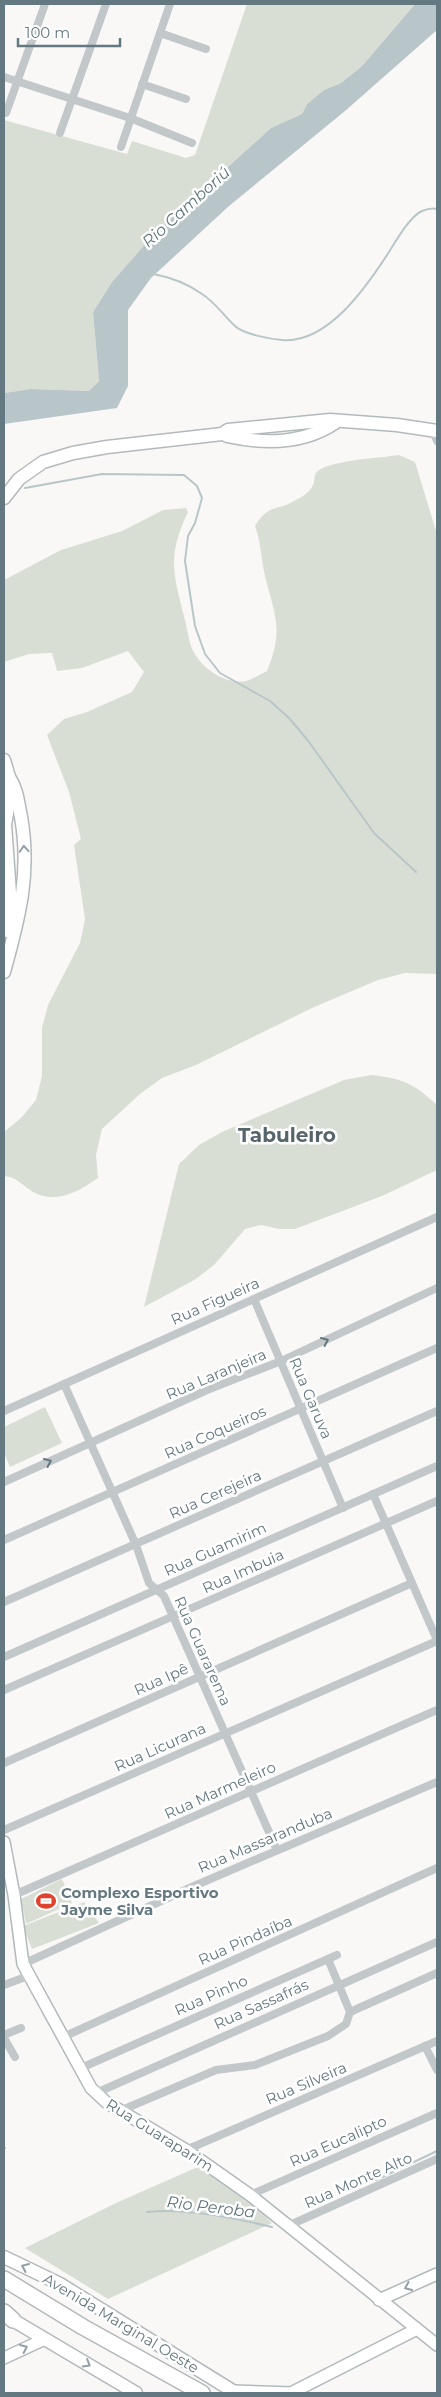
<svg xmlns="http://www.w3.org/2000/svg" width="441" height="2397" viewBox="0 0 441 2397" font-family="Montserrat,sans-serif">
<style>
.green{fill:#d9ded5}
.water{fill:#b9c6c9}
.lines{fill:none;stroke-linecap:round;stroke-linejoin:round}
.stream{stroke:#b9c6c9;stroke-width:2}
.secondary-casing{stroke:#b2b9bd;stroke-width:14}
.primary-casing{stroke:#b3b9bc;stroke-width:15}
.highway-casing{stroke:#b3b8bb;stroke-width:18}
.street{stroke:#c2c7ca;stroke-width:8}
.secondary{stroke:#fff;stroke-width:11}
.primary{stroke:#fff;stroke-width:12}
.highway{stroke:#fff;stroke-width:15}
.oneway{stroke:#92a0a7}
.oneway2{stroke:#647881}
.labels{text-anchor:middle;dominant-baseline:central;stroke-width:5;stroke-linejoin:round;paint-order:stroke}
.street-label{font-size:15px;fill:#647881;stroke:#fff}
.poi-label{font-size:15px;font-weight:bold;fill:#647881;stroke:#fff;text-anchor:start}
.water-label{font-size:16px;font-style:italic;fill:#5f767b;stroke:#fff}
.district-label{font-size:20px;font-weight:bold;fill:#56656c;stroke:#fff}
</style>
<rect width="100%" height="100%" fill="#f9f8f6"/>
<g class="green">
<polygon points="247,4 415,4 362,66 341,83 324,90 307,104 302,114 271,128 154,234 112,282 93,312 99,381 89,391 31,389 4,393 4,120 127,154 132,141 186,158 195,155"/>
<path d="M399,455L415,462L437,534V974L405,973L378,980L312,1008L196,1065L162,1078L140,1094L102,1129L96,1155L98,1178C78,1192 54,1206 30,1190C21,1184 16,1177 4,1176V1132L21,1118L36,1100L42,1076V1028L48,1005L80,943L85,919L74,845L81,839L69,792L47,735L64,719L87,712L132,692L144,672L128,651L82,668L57,671L52,653L29,654L4,662V580L61,550L122,531L163,510L186,508L188,512C166,558 174,575 185,620C187,628 188,636 190,643C196,665 223,685 246,681C253,679 261,674 267,671C284,630 275,616 265,576C261,559 261,542 255,526C269,503 276,512 296,500C302,497 310,492 313,485C315,481 314,476 316,473C325,460 382,458 399,455Z"/>
<path d="M371,1075C404,1079 413,1083 437,1105V1170L382,1196L295,1229H279L261,1225L245,1229L214,1265L196,1279L144,1307L179,1164L199,1145L222,1132L344,1080Z"/>
<polygon points="45,1407 62,1443 10,1467 4,1453 4,1427"/>
<polygon points="62,1879 72,1903 26,1924 21,1899"/>
<polygon points="84,1902 99,1923 32,1949 23,1926"/>
<polygon points="200,2166 260,2211 272,2223 108,2299 25,2248 116,2203"/>
</g>
<polygon class="water" points="415,4 437,4 437,30 345,111 229,206 151,278 128,310 128,386 117,408 4,424 4,393 31,389 89,391 99,381 93,312 112,282 154,234 271,128 302,114 307,104 324,90 341,83 362,66"/>
<g class="lines">
<g class="stream">
<path d="M153,274C170,277 188,284 202,294C215,302 224,316 235,326C243,334 270,339 282,340C328,344 367,286 389,252C396,241 410,216 422,211C427,209 433,208 437,209"/>
<polyline points="25,488 102,474 184,475 197,486 202,498 195,523 188,536 185,561 195,626 205,654 220,673 270,701 290,719 309,742 374,833 416,872"/>
<polyline points="4,2147 5,2148"/>
<polyline points="376,2180 437,2151"/>
<path d="M147,2212C186,2208 234,2218 272,2227"/>
</g>
<defs>
<g id="secondary">
<polyline points="4,1842 14,1895 23,1964 91,2088 106,2102 186,2150 250,2195 437,2345"/>
<polyline points="379,2300 437,2274"/>
<polyline points="4,2358 45,2339"/>
<polyline points="232,2391 292,2393"/>
<polyline points="291,2393 417,2329"/>
</g>
<g id="primary">
<path d="M227,436C264,444 303,445 336,422"/>
<polyline points="4,498 19,479 43,462 73,453 107,447 222,434 228,430 330,420 397,425 437,431"/>
<polyline points="4,760 9,777 9,802 5,825 11,907 7,931"/>
<path d="M4,972C19,918 31,873 21,817C18,802 17,789 9,777"/>
<polyline points="4,2257 60,2284 236,2393"/>
<polyline points="6,2316 136,2393"/>
</g>
<g id="highway">
<polyline points="4,2279 83,2327 202,2393"/>
<polyline points="4,2312 13,2320"/>
</g>
</defs>
<use href="#secondary" class="secondary-casing"/>
<use href="#primary" class="primary-casing"/>
<use href="#highway" class="highway-casing"/>
<g class="street">
<polyline points="160,33 206,49"/>
<polyline points="4,77 130,118 192,143"/>
<polyline points="142,84 186,99"/>
<polyline points="6,113 45,4"/>
<polyline points="60,133 106,4"/>
<polyline points="121,147 170,4"/>
<polyline points="433,431 437,441"/>
<polyline points="254,1299 343,1508"/>
<polyline points="64,1384 136,1545 149,1583 164,1596 277,1850"/>
<polyline points="4,1411 437,1217"/>
<polyline points="4,1482 207,1390 281,1361 437,1288"/>
<polyline points="373,1494 437,1640"/>
<polyline points="4,1540 437,1348"/>
<polyline points="4,1602 437,1411"/>
<polyline points="4,1657 437,1466"/>
<polyline points="4,1690 437,1501"/>
<polyline points="4,1763 412,1583"/>
<polyline points="4,1830 437,1641"/>
<polyline points="14,1895 437,1710"/>
<polyline points="328,1959 350,2012"/>
<polyline points="23,1964 194,1886 437,1782"/>
<polyline points="4,1985 28,1976"/>
<polyline points="350,2012 437,1973"/>
<polyline points="4,2035 21,2028"/>
<polyline points="63,2037 437,1868"/>
<polyline points="4,2038 15,2057"/>
<polyline points="425,2046 437,2070"/>
<polyline points="81,2068 337,1955"/>
<polyline points="96,2093 437,1942"/>
<polyline points="122,2110 216,2070 255,2065 328,2036 346,2024 350,2012"/>
<polyline points="186,2150 437,2041"/>
<polyline points="250,2195 437,2113"/>
<polyline points="290,2225 437,2159"/>
</g>
<use href="#secondary" class="secondary"/>
<use href="#primary" class="primary"/>
<use href="#highway" class="highway"/>
</g>
<defs><path id="oneway-chevron" d="M-2-3.5L2.5 0L-2 3.5" fill="none" stroke-width="1.6" stroke-linecap="round" stroke-linejoin="round" transform="scale(1.25)"/></defs>
<g class="oneway">
<use href="#oneway-chevron" transform="translate(24 849) rotate(-94)"/>
<use href="#oneway-chevron" transform="translate(25 2267) rotate(-156)"/>
<use href="#oneway-chevron" transform="translate(408 2287) rotate(156)"/>
<use href="#oneway-chevron" transform="translate(24 2348) rotate(-25)"/>
<use href="#oneway-chevron" transform="translate(87 2364) rotate(31)"/>
</g>
<g class="oneway2">
<use href="#oneway-chevron" transform="translate(325 1341) rotate(-25)"/>
<use href="#oneway-chevron" transform="translate(48 1462) rotate(-24)"/>
</g>
<defs>
<symbol id="stadium-bare" viewBox="-9 -9 18 18"><path d="M0-5a6.5 5 0 1 0 0 10a6.5 5 0 1 0 0-10ZM-3.5-1.8h7v3.6h-7Z" fill="#e1422d" stroke="#fff" stroke-width="2.5" paint-order="stroke"/></symbol>
</defs>
<g fill-rule="evenodd">
<use href="#stadium-bare" x="32" y="1887" width="28" height="28"/>
</g>
<g class="labels">
<g class="street-label">
<text transform="translate(215 1301) rotate(-24)">Rua Figueira</text>
<text transform="translate(216 1374) rotate(-23)">Rua Laranjeira</text>
<text transform="translate(311 1398) rotate(67)">Rua Garuva</text>
<text transform="translate(215 1432) rotate(-24)">Rua Coqueiros</text>
<text transform="translate(215 1494) rotate(-24)">Rua Cerejeira</text>
<text transform="translate(215 1549) rotate(-24)">Rua Guamirim</text>
<text transform="translate(243 1571) rotate(-24)">Rua Imbuia</text>
<text transform="translate(203 1651) rotate(66)">Rua Guararema</text>
<text transform="translate(161 1679) rotate(-24)">Rua Ipê</text>
<text transform="translate(160 1747) rotate(-24)">Rua Licurana</text>
<text transform="translate(220 1790) rotate(-24)">Rua Marmeleiro</text>
<text transform="translate(265 1840) rotate(-23)">Rua Massaranduba</text>
<text transform="translate(245 1940) rotate(-24)">Rua Pindaíba</text>
<text transform="translate(211 1995) rotate(-24)">Rua Pinho</text>
<text transform="translate(261 2004) rotate(-24)">Rua Sassafrás</text>
<text transform="translate(306 2083) rotate(-23)">Rua Silveira</text>
<text transform="translate(160 2135) rotate(32)">Rua Guaraparim</text>
<text transform="translate(338 2141) rotate(-24)">Rua Eucalipto</text>
<text transform="translate(358 2180) rotate(-24)">Rua Monte Alto</text>
<text transform="translate(121 2323) rotate(31)">Avenida Marginal Oeste</text>
</g>
<g class="poi-label">
<text x="61" y="1892">Complexo Esportivo<tspan x="61" dy="17">Jayme Silva</tspan></text>
</g>
<g class="water-label">
<text transform="translate(186 207) rotate(-42)">Rio Camboriú</text>
<text transform="translate(211 2207) rotate(7)">Rio Peroba</text>
</g>
<g class="district-label">
<text x="287" y="1135">Tabuleiro</text>
</g>
</g>
<rect width="441" height="2397" fill="none" stroke="#647881" stroke-width="10"/>
<path d="M18 38v8h102v-8" fill="none" stroke="#647881" stroke-width="2.5"/>
<text x="25" y="38" font-size="15" fill="#647881" stroke="#ffffff" stroke-width="4" paint-order="stroke">100 m</text>
</svg>
